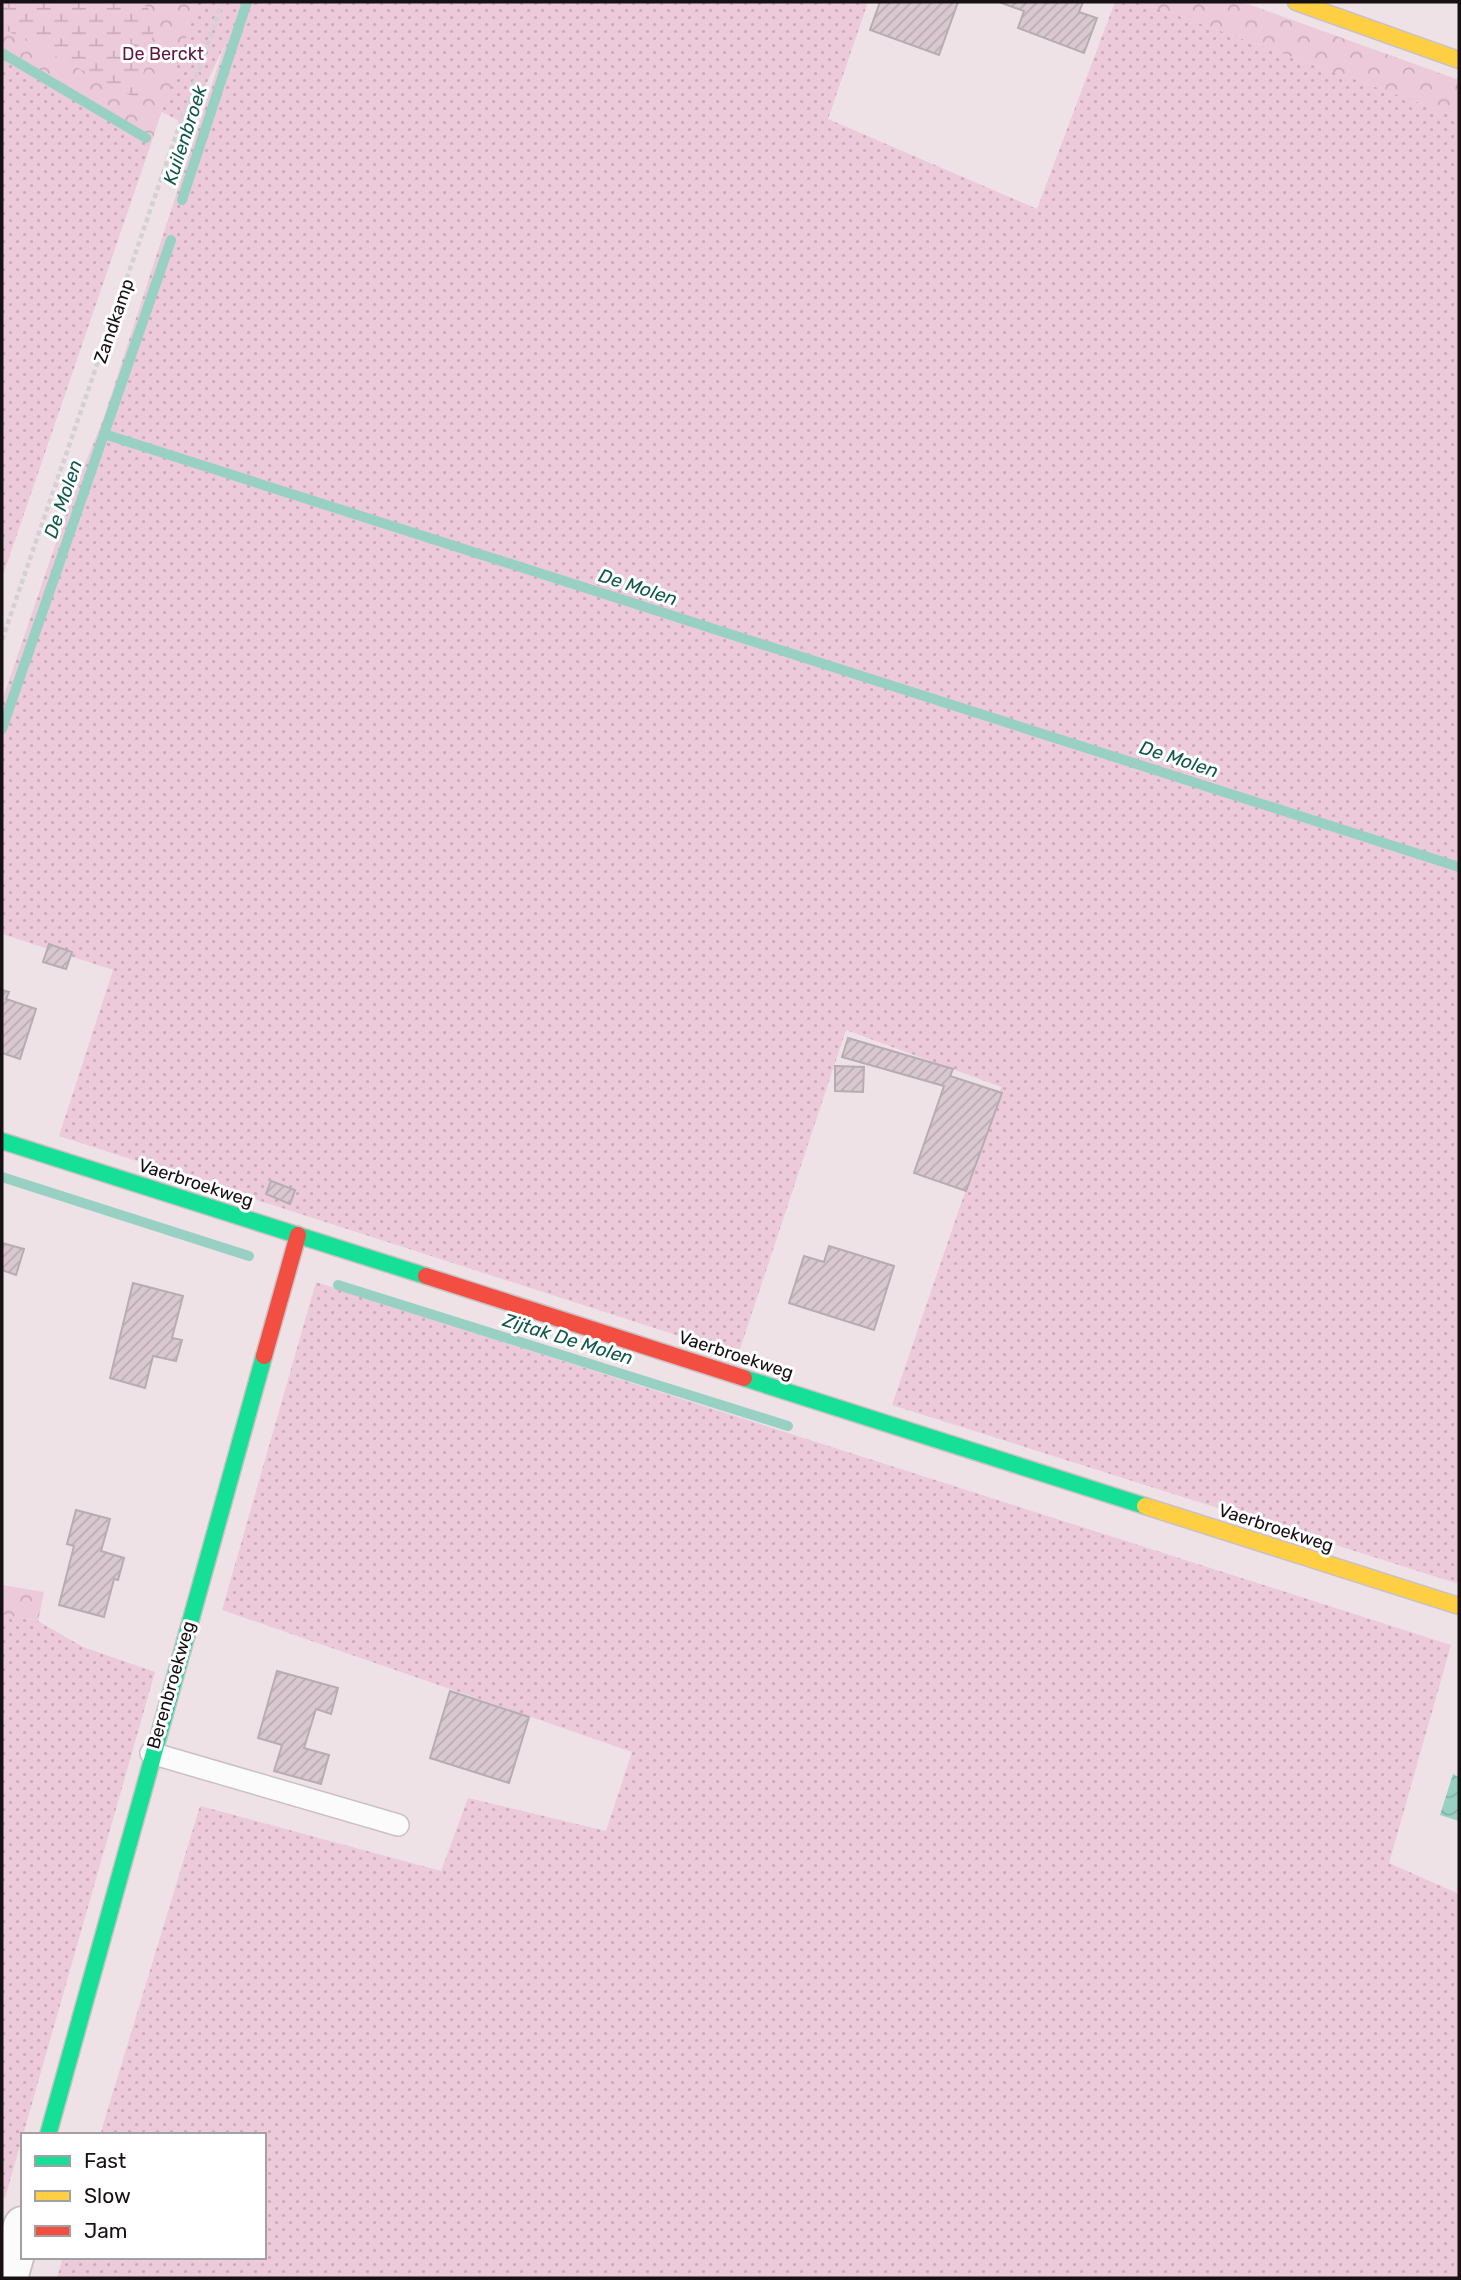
<svg xmlns="http://www.w3.org/2000/svg" width="1461" height="2280" viewBox="0 0 1461 2280" font-family="Rubik,sans-serif">
<style>
.green{fill:url(#green-dots)}
.forest{fill:url(#forest-crowns)}
.wetland{fill:url(#wetland-marsh)}
.water{fill:url(#water-waves)}
.lines{fill:none;stroke-linecap:round;stroke-linejoin:round}
.stream{stroke:#99d0c4;stroke-width:10}
.building{fill:url(#building-hatch);stroke:#b6adb1;stroke-width:2}
.lane-casing{stroke:#cac1c5;stroke-width:24}
.street-casing{stroke:#cac1c5;stroke-width:42}
.fast-casing{stroke:#cac1c5;stroke-width:19}
.slow-casing{stroke:#cac1c5;stroke-width:19}
.jam-casing{stroke:#cac1c5;stroke-width:19}
.path{stroke:#d4d1d3;stroke-width:4.5;stroke-dasharray:5 3.5;stroke-linecap:butt}
.lane{stroke:#fcfbfb;stroke-width:21}
.street{stroke:#fcfbfb;stroke-width:38}
.fast{stroke:#16e098;stroke-width:16}
.slow{stroke:#ffcf43;stroke-width:16}
.jam{stroke:#f24e42;stroke-width:16}
.labels{text-anchor:middle;dominant-baseline:central;stroke-width:6;stroke-linejoin:round;paint-order:stroke}
.park-label{font-size:18px;fill:#611641;stroke:#fff}
.street-label{font-size:18px;fill:#181114;stroke:#fff}
.water-label{font-size:19px;font-style:italic;fill:#10574b;stroke:#fff}
</style>
<defs>
<pattern id="green-dots" width="8" height="8" patternUnits="userSpaceOnUse" patternTransform="scale(1.75)"><rect width="8" height="8" fill="#eccad9"/><path d="M2 2h.1M6 6h.1" fill="none" stroke="#caacb9" stroke-width="1.8" stroke-linecap="round"/></pattern>
<pattern id="forest-crowns" width="20" height="18" patternUnits="userSpaceOnUse" patternTransform="scale(1.75)"><rect width="20" height="18" fill="#eccad9"/><path d="M2 6a3 3 0 1 1 6 0M12 15a3 3 0 1 1 6 0" fill="none" stroke="#caacb9"/></pattern>
<pattern id="wetland-marsh" width="20" height="14" patternUnits="userSpaceOnUse" patternTransform="scale(1.75)"><rect width="20" height="14" fill="#eccad9"/><path d="M1 5h8M5 5V1M11 12h8M15 12V8" fill="none" stroke="#caacb9"/></pattern>
<pattern id="water-waves" width="16" height="10" patternUnits="userSpaceOnUse" patternTransform="scale(1.75)"><rect width="16" height="10" fill="#99d0c4"/><path d="M0 5q4-4 8 0t8 0" fill="none" stroke="#83b2a8"/></pattern>
<pattern id="building-hatch" width="6" height="6" patternUnits="userSpaceOnUse" patternTransform="scale(1.75)"><rect width="6" height="6" fill="#dac8d0"/><path d="M-1 1l2-2M0 6l6-6M5 7l2-2" fill="none" stroke="#baabb2"/></pattern>
</defs>
<rect width="100%" height="100%" fill="#eee2e7"/>
<g class="green">
<polygon points="2,2 868,2 828,119 1037,209 1115,2 1140,2 1459,117 1459,1584 892,1405 1001,1087 846,1030 738,1355 59,1136 113,970 2,934 2,701 72,496 104,417 225,44 187,125 2,28"/>
<polygon points="2,56 153,138 2,578"/>
<polygon points="316,1282 1451,1645 1389,1863 1459,1894 1459,2278 57,2278 63,2257 264,2257 264,2135 100,2135 200,1806 441,1871 468,1798 606,1831 632,1752 222,1610"/>
<polygon points="2,1614 38,1621 83,1647 155,1672 5,2198 2,2197"/>
</g>
<g class="forest">
<polygon points="2,2 198,2 153,138 2,56"/>
<polygon points="1140,2 1242,2 1459,80 1459,117"/>
<polygon points="2,1585 44,1592 38,1621 2,1614"/>
</g>
<polygon class="wetland" points="2,2 142,2 157,18 137,99 2,28"/>
<polygon class="water" points="1453,1774 1459,1777 1459,1821 1440,1815"/>
<g class="lines">
<g class="stream">
<polyline points="2,53 146,138"/>
<polyline points="182,200 247,2"/>
<polyline points="104,434 171,240"/>
<polyline points="2,729 104,434 1459,867"/>
<polyline points="2,1177 249,1256"/>
<polyline points="338,1285 788,1426"/>
</g>
</g>
<g class="building">
<polygon points="880,2 958,2 939,55 870,30"/>
<polygon points="999,2 1083,2 1079,12 1097,18 1084,53 1018,28 1024,11"/>
<polygon points="49,944 72,952 66,969 43,962"/>
<polygon points="2,990 9,992 6,999 36,1009 20,1059 2,1053"/>
<polygon points="848,1038 953,1069 950,1076 1002,1093 966,1191 914,1173 944,1086 842,1057"/>
<polygon points="835,1066 864,1067 863,1092 835,1091"/>
<polygon points="271,1181 295,1190 290,1204 266,1194"/>
<polygon points="2,1243 24,1249 16,1275 2,1270"/>
<polygon points="829,1246 894,1266 874,1330 789,1303 804,1256 824,1262"/>
<polygon points="133,1283 183,1296 172,1338 182,1340 176,1361 153,1356 145,1388 110,1378"/>
<polygon points="76,1510 110,1519 101,1551 124,1558 118,1580 114,1579 104,1617 59,1605 74,1546 67,1544"/>
<polygon points="277,1671 338,1688 331,1714 316,1709 304,1748 329,1755 321,1784 274,1771 282,1745 258,1738"/>
<polygon points="450,1691 529,1717 509,1783 430,1758"/>
</g>
<g class="lines">
<defs>
<polyline id="lane" points="151,1753 398,1825"/>
<polyline id="street" points="8,2278 23,2226"/>
<g id="fast">
<polyline points="2,1141 426,1276"/>
<polyline points="744,1378 1145,1506"/>
<polyline points="48,2135 264,1356"/>
</g>
<g id="slow">
<polyline points="1296,2 1459,60"/>
<polyline points="1145,1506 1459,1606"/>
</g>
<g id="jam">
<polyline points="426,1276 744,1378"/>
<polyline points="264,1356 298,1235"/>
</g>
</defs>
<use href="#lane" class="lane-casing"/>
<use href="#street" class="street-casing"/>
<use href="#fast" class="fast-casing"/>
<use href="#slow" class="slow-casing"/>
<use href="#jam" class="jam-casing"/>
<polyline class="path" points="2,640 222,2"/>
<use href="#lane" class="lane"/>
<use href="#street" class="street"/>
<use href="#fast" class="fast"/>
<use href="#slow" class="slow"/>
<use href="#jam" class="jam"/>
</g>
<g class="labels">
<g class="park-label">
<text x="163" y="54">De Berckt</text>
</g>
<g class="street-label">
<text transform="translate(114 321) rotate(-71)">Zandkamp</text>
<text transform="translate(196 1183) rotate(18)">Vaerbroekweg</text>
<text transform="translate(736 1355) rotate(18)">Vaerbroekweg</text>
<text transform="translate(1276 1528) rotate(18)">Vaerbroekweg</text>
<text transform="translate(171 1685) rotate(-74)">Berenbroekweg</text>
</g>
<g class="water-label">
<text transform="translate(185 135) rotate(-72)">Kuilenbroek</text>
<text transform="translate(63 499) rotate(-71)">De Molen</text>
<text transform="translate(638 587) rotate(18)">De Molen</text>
<text transform="translate(1179 759) rotate(18)">De Molen</text>
<text transform="translate(568 1339) rotate(17)">Zijtak De Molen</text>
</g>
</g>
<rect width="1461" height="2280" fill="none" stroke="#181114" stroke-width="7"/>
<rect x="21" y="2133" width="245" height="126" fill="#ffffff" stroke="#a3a0a1" stroke-width="2"/>
<rect x="35" y="2156" width="35" height="10" fill="#16e098" stroke="#a3a0a1" stroke-width="2"/>
<text x="84" y="2168" font-size="21" fill="#181114">Fast</text>
<rect x="35" y="2191" width="35" height="10" fill="#ffcf43" stroke="#a3a0a1" stroke-width="2"/>
<text x="84" y="2203" font-size="21" fill="#181114">Slow</text>
<rect x="35" y="2226" width="35" height="10" fill="#f24e42" stroke="#a3a0a1" stroke-width="2"/>
<text x="84" y="2238" font-size="21" fill="#181114">Jam</text>
</svg>
